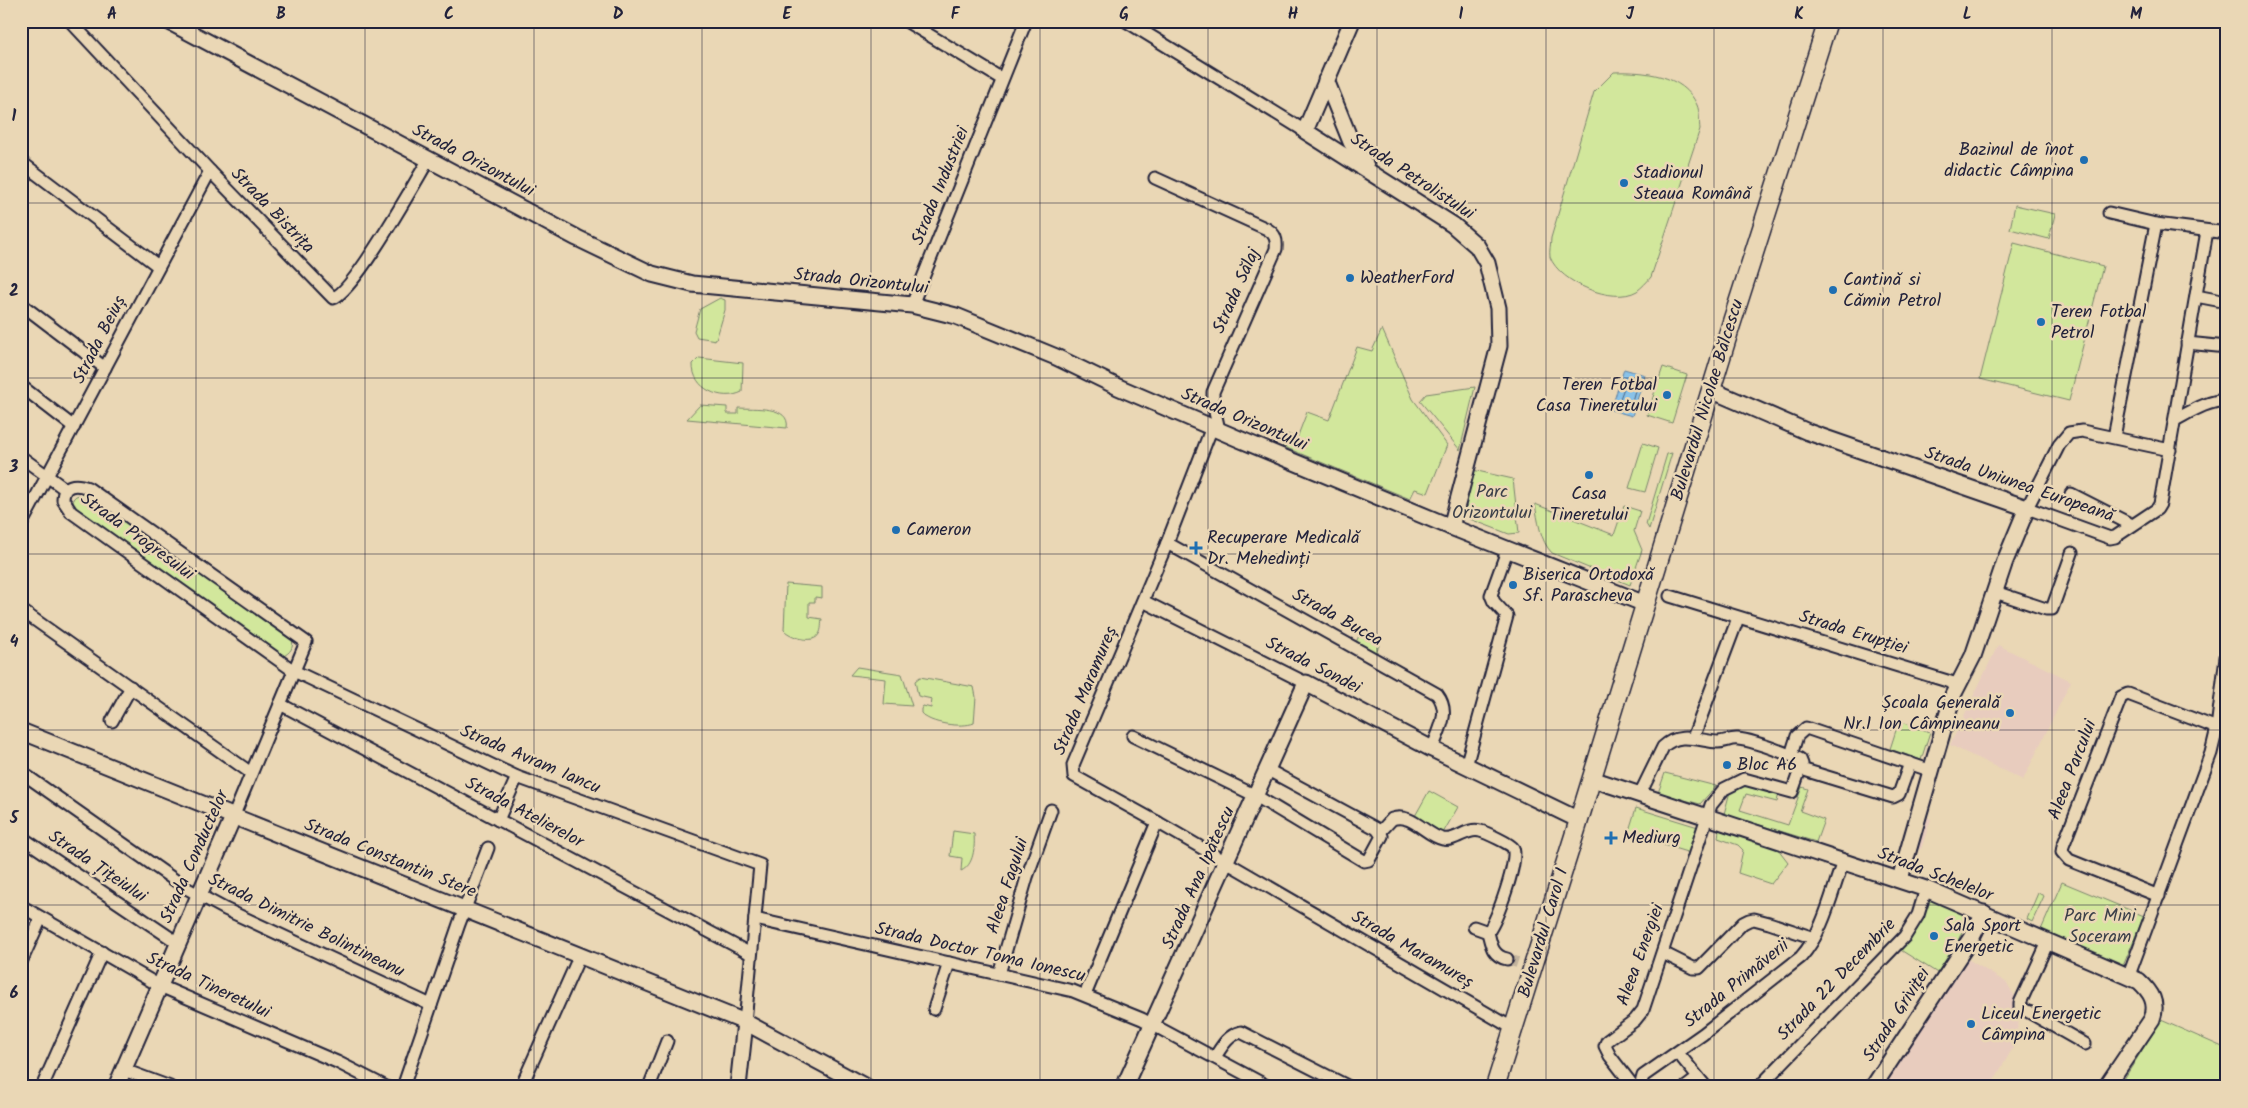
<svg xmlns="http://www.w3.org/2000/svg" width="2248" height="1108" viewBox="0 0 2248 1108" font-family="Kalam,sans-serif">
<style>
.built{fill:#e8ccbe}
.green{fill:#d2e79c;stroke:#7a846c}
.water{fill:#89c2e8;stroke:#6082a3}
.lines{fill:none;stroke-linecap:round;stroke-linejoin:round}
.shore{stroke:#4b6280;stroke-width:1}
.street-tunnel{stroke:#c2b39d;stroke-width:11;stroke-dasharray:11 5.5;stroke-linecap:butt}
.street-casing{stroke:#22223b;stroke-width:15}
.secondary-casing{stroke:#22223b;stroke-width:19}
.primary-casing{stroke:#22223b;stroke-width:21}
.street{stroke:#ead7b5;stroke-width:11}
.secondary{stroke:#ead7b5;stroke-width:15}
.primary{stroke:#ead7b5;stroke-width:18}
.grid{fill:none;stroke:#22223b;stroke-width:1;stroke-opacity:0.55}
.poi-dot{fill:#1f6fb2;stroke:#ead7b5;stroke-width:2}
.labels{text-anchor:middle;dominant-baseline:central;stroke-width:5;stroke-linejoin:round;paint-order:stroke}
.poi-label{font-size:18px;fill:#22223b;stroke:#ead7b5;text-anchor:start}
.street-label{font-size:18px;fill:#22223b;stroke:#ead7b5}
.park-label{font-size:18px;fill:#3c404a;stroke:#ead7b5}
.neatline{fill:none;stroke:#22223b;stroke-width:2}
.grid-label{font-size:16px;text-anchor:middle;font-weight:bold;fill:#22223b}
</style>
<rect width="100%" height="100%" fill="#ead7b5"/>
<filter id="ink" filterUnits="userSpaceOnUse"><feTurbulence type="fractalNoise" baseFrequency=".02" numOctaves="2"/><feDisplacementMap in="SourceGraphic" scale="10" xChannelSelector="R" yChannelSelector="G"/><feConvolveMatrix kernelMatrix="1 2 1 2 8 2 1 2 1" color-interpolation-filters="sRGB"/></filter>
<g filter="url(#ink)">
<g class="built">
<polygon points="1998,645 2071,681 2023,780 1950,745"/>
<polygon points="1921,815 1931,819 1921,849 1911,846"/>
<polygon points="1966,958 2007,983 2020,1006 2017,1041 1990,1087 1882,1087"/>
</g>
<g class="green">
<path d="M1614,72C1642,71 1684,74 1697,105C1700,112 1699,122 1700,129L1651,277C1647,282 1642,287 1637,291C1613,305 1560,283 1550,257C1549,252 1551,243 1551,238L1594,92Z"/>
<polygon points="2015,205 2055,214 2049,239 2010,229"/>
<polygon points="2014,243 2103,266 2069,401 1980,379"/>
<polygon points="720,298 725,300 725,310 716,340 697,337 694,331 700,309"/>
<polygon points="1382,329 1413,399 1447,445 1428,493 1415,489 1410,499 1282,446 1287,434 1297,438 1307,412 1329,420 1357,347 1372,351"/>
<path d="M699,358L743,363L742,392C722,402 692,389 693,364Z"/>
<polygon points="1663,367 1687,375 1672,423 1647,415"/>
<polygon points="1475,387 1460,450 1420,401 1426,394"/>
<path d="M700,405L727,407V414H738V408C753,409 791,405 787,428L687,419Z"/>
<polygon points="1643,443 1658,448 1645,492 1629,488"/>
<polygon points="1672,453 1649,529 1646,524 1667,454"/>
<polygon points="1473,470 1513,479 1519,533 1509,534 1470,519 1465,512"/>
<path d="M86,494L285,632L292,638C294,648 291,652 282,657L74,508L73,499L76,496Z"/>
<path d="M1535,504L1614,535L1624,506L1640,511L1634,531L1642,550L1630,585L1552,553C1540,541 1538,520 1535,504Z"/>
<path d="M786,584L822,587V598L815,597V602H809V617L822,619C821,623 822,630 819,634C814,645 790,637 784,630Z"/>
<polygon points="1361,632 1380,642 1376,655 1355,644"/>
<polygon points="857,667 902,674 912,706 884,704 886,679 850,675"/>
<path d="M920,677L974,687L976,697L974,723C962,728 929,724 921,713V709L923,706L931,708L932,699L918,696L915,681Z"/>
<polygon points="1899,721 1930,732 1921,760 1890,749"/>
<polygon points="1665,773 1716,786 1700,804 1658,793"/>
<polygon points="1741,782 1779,793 1777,802 1746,794 1740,810 1788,825 1802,787 1808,789 1800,811 1824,820 1816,842 1724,814 1731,788"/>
<polygon points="1429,791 1458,807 1443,833 1415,816"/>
<polygon points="1636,808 1698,827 1690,853 1628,834"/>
<polygon points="1719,830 1778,849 1788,862 1771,884 1738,873 1743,850 1738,845 1718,838"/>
<path d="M953,831L974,834C975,847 974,865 961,871L962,858L950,856Z"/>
<polygon points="2062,882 2144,916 2123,966 2041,930"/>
<polygon points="2038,893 2044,896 2032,922 2027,919"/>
<polygon points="1929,896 1964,913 1967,920 1955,948 1939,974 1899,949"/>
<polygon points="2161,1020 2227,1049 2227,1087 2119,1087"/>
</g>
<polygon class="water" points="1624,369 1645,375 1632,416 1611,410"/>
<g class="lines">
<polygon class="shore" points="1629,376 1638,380 1630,408 1628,409 1618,405"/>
<polyline class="street-tunnel" points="1507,959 1522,964"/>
<defs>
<g id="street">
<path d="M70,21L210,171L333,298C354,292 415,182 429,159"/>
<polyline points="906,21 1002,79"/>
<polyline points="1126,21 1305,131"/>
<polyline points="1808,21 1827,26"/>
<polyline points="21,24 24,21"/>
<polyline points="21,162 158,266"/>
<path d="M1155,178L1267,229C1275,234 1277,239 1276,249L1213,392V403L1219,430"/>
<polyline points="2109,213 2156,224 2227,233"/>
<polyline points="2196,296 2227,302"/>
<polyline points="21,304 105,368"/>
<polyline points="912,305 1026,21"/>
<polyline points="2187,343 2227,347"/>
<polyline points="21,386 74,427"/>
<path d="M2175,420C2192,411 2207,401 2227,400"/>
<polyline points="1212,427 1167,543 1073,765 1074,776 1157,822 1514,1029"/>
<polyline points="2114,437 2156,224"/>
<polyline points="2170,450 2082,431 2069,433 2059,445 2027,508 2110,538 2115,537 2157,509 2160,504 2207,231"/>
<polyline points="21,457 65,489"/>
<polyline points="2071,494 2132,525"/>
<polyline points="21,525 210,171"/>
<path d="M1167,543L1437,694C1451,712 1439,730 1432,749"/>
<polyline points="1995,592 2046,609 2052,609 2072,553"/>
<polyline points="1670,596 1957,684"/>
<polyline points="1143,601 1306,683"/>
<polyline points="21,610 251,773"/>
<polyline points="280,704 751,954"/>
<polyline points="112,721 131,687"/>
<polyline points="1133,736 1256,796 1364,861 1369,860 1382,836 1377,829 1268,770"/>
<polyline points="1693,738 1738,618"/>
<polyline points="1791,755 1797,736 1806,728 1929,770"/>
<polyline points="1466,766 1507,616 1494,602 1491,595 1508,548"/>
<polyline points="1801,769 1893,797 1899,794 1910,763"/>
<polyline points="21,772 186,888 225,909 431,1005"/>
<path d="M234,815C258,757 282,699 306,642L88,488C75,483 63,484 63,500L71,512L294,671L517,777L760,865L745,1022"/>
<polyline points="498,820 517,777"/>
<path d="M1380,832L1392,819C1412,812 1426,836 1443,839C1456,842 1467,827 1480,831C1485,832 1511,844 1513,848C1519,860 1497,920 1488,932L1474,927"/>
<polyline points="21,837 178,943"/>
<polyline points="2159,896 2069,860 2062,852 2063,846 2121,697 2128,694 2217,728"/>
<polyline points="21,906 160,986 337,1062 386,1087"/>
<polyline points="755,919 1073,991 1142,1019 1269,1087"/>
<path d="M1488,932C1491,944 1492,956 1507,959"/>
<polyline points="2048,942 2020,1003 2020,1007 2085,1044"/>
<polyline points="1663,953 1693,968 1699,968 1743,923 1749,920 1754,919 1769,923 1814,938"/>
<polyline points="21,962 41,918"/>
<polyline points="999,974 1027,877 1051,810"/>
<polyline points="2129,975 2211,753 2217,728 2227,649"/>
<polyline points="1085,995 1157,822"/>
<polyline points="934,1009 949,963"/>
<polyline points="1678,1053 1706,1087"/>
<path d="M1215,1057C1222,1046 1228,1035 1241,1032L1349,1087"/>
<polyline points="124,1070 170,1087"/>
<polyline points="42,1087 102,952"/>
<polyline points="403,1087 459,924 488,848"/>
<polyline points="521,1087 580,955"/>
<polyline points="649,1087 667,1041"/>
<path d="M1634,1087L1610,1056L1605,1046L1607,1041L1635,1020L1643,1010L1711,805L1724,789L1744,779L1792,792L1802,764L1800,759C1785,753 1753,740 1738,739C1731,738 1725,742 1718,742C1699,741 1679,731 1663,747L1640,794"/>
<path d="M1640,1087L1643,1076L1703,1034L1801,957C1824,931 1831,894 1843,862"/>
<polyline points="1686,1087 1698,1078"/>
<polyline points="1759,1087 1905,936 1918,915 1926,889"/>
</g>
<g id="secondary">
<polyline points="168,21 577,238 652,274 692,284 912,305 956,316 1056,357 1118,387 1239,439 1451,527 1645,604"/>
<polyline points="1352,21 1305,131 1453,225 1477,246 1487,263 1498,308 1499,346 1451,527"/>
<polyline points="1326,80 1351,142 1366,166"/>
<polyline points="1711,390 1808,432 2027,508 2005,561 1973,656 1953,695 1900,879"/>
<polyline points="21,731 745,1022 866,1087"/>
<path d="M1592,779L1926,889L2139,981C2151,992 2158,1003 2152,1019L2106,1087"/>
<polyline points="116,1087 234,815"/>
<polyline points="738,1087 745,1022"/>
<polyline points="1124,1087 1306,683 1432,749 1579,820"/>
<polyline points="1873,1087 1973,935 1984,913"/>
</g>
<polyline id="primary" points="1495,1087 1579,820 1730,328 1828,21"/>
</defs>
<use href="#street" class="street-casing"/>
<use href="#secondary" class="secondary-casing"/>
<use href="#primary" class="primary-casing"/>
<use href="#street" class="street"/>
<use href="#secondary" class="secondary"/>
<use href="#primary" class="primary"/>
</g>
</g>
<path class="grid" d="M196,21V1087M365,21V1087M534,21V1087M702,21V1087M871,21V1087M1040,21V1087M1208,21V1087M1377,21V1087M1546,21V1087M1714,21V1087M1883,21V1087M2052,21V1087M21,203H2227M21,378H2227M21,554H2227M21,730H2227M21,905H2227"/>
<g class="poi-dot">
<circle cx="2084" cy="160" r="5"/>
<circle cx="1624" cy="183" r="5"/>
<circle cx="1350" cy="278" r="5"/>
<circle cx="1833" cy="290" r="5"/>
<circle cx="2041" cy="322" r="5"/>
<circle cx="1667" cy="395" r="5"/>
<circle cx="1589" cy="475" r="5"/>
<circle cx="896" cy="530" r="5"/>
<path d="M1193.5 540.5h5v5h5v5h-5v5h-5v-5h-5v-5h5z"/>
<circle cx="1513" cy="585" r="5"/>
<circle cx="2010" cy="713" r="5"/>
<circle cx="1727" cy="765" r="5"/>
<path d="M1608.5 830.5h5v5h5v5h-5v5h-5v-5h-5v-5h5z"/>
<circle cx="1934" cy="936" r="5"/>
<circle cx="1971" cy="1024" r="5"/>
</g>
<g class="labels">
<g class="poi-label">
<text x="2074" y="150" text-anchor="end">Bazinul de înot<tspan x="2074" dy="21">didactic Câmpina</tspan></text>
<text x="1634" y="173">Stadionul<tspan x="1634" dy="21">Steaua Română</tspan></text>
<text x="1360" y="278">WeatherFord</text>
<text x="1843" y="280">Cantină si<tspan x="1843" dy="21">Cămin Petrol</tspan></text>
<text x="2051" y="312">Teren Fotbal<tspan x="2051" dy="21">Petrol</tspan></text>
<text x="1657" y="385" text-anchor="end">Teren Fotbal<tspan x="1657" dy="21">Casa Tineretului</tspan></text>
<text x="1589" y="494" text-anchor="middle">Casa<tspan x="1589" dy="21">Tineretului</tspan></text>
<text x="906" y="530">Cameron</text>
<text x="1207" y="538">Recuperare Medicală<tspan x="1207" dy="21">Dr. Mehedinți</tspan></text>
<text x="1523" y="575">Biserica Ortodoxă<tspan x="1523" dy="21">Sf. Parascheva</tspan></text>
<text x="2000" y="703" text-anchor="end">Școala Generală<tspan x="2000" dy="21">Nr.1 Ion Câmpineanu</tspan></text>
<text x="1737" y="765">Bloc A6</text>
<text x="1622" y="838">Mediurg</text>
<text x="1944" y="926">Sala Sport<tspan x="1944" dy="21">Energetic</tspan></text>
<text x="1981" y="1014">Liceul Energetic<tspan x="1981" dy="21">Câmpina</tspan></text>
</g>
<g class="street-label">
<text transform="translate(473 161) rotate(28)">Strada Orizontului</text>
<text transform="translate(1412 177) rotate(33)">Strada Petrolistului</text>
<text transform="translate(941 186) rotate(-68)">Strada Industriei</text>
<text transform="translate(272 211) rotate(46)">Strada Bistrița</text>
<text transform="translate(861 282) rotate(6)">Strada Orizontului</text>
<text transform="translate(1237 291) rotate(-66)">Strada Sălaj</text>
<text transform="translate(100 340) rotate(-63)">Strada Beiuș</text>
<text transform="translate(1708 400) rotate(-73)">Bulevardul Nicolae Bălcescu</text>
<text transform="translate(1244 420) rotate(23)">Strada Orizontului</text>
<text transform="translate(2019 485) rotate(19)">Strada Uniunea Europeană</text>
<text transform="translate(137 537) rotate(36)">Strada Progresului</text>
<text transform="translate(1337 618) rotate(29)">Strada Bucea</text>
<text transform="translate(1853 633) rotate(17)">Strada Erupției</text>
<text transform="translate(1313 666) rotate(27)">Strada Sondei</text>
<text transform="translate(1086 691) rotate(-67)">Strada Maramureș</text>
<text transform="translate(530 760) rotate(23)">Strada Avram Iancu</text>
<text transform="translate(2073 770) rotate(-69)">Aleea Parcului</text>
<text transform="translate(524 813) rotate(28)">Strada Atelierelor</text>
<text transform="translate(195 857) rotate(-66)">Strada Conductelor</text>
<text transform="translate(390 859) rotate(22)">Strada Constantin Stere</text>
<text transform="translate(97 867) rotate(34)">Strada Țițeiului</text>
<text transform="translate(1935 875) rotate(21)">Strada Schelelor</text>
<text transform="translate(1199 878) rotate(-66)">Strada Ana Ipătescu</text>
<text transform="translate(1008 886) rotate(-72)">Aleea Fagului</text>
<text transform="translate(306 926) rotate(26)">Strada Dimitrie Bolintineanu</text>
<text transform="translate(1544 933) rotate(-73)">Bulevardul Carol I</text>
<text transform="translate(1412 950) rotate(30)">Strada Maramureș</text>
<text transform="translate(980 953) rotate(13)">Strada Doctor Toma Ionescu</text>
<text transform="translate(1641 955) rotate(-70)">Aleea Energiei</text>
<text transform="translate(1837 980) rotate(-46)">Strada 22 Decembrie</text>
<text transform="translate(1737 984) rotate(-39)">Strada Primăverii</text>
<text transform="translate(208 986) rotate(25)">Strada Tineretului</text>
<text transform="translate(1897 1015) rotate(-57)">Strada Griviței</text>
</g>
<g class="park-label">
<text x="1492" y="492">Parc<tspan x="1492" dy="21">Orizontului</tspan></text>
<text x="2100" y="916">Parc Mini<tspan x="2100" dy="21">Soceram</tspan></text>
</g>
</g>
<rect width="2248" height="1108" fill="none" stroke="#ead7b5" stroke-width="55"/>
<rect x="28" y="28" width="2192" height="1052" class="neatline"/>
<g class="grid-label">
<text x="112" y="19">A</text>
<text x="281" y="19">B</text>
<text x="449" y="19">C</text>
<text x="618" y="19">D</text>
<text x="787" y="19">E</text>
<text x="955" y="19">F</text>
<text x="1124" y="19">G</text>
<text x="1293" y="19">H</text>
<text x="1461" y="19">I</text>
<text x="1630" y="19">J</text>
<text x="1799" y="19">K</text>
<text x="1967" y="19">L</text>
<text x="2136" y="19">M</text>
<text x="14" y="121">1</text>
<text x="14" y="296">2</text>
<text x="14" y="472">3</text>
<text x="14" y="647">4</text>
<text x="14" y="823">5</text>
<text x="14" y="998">6</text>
</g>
</svg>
